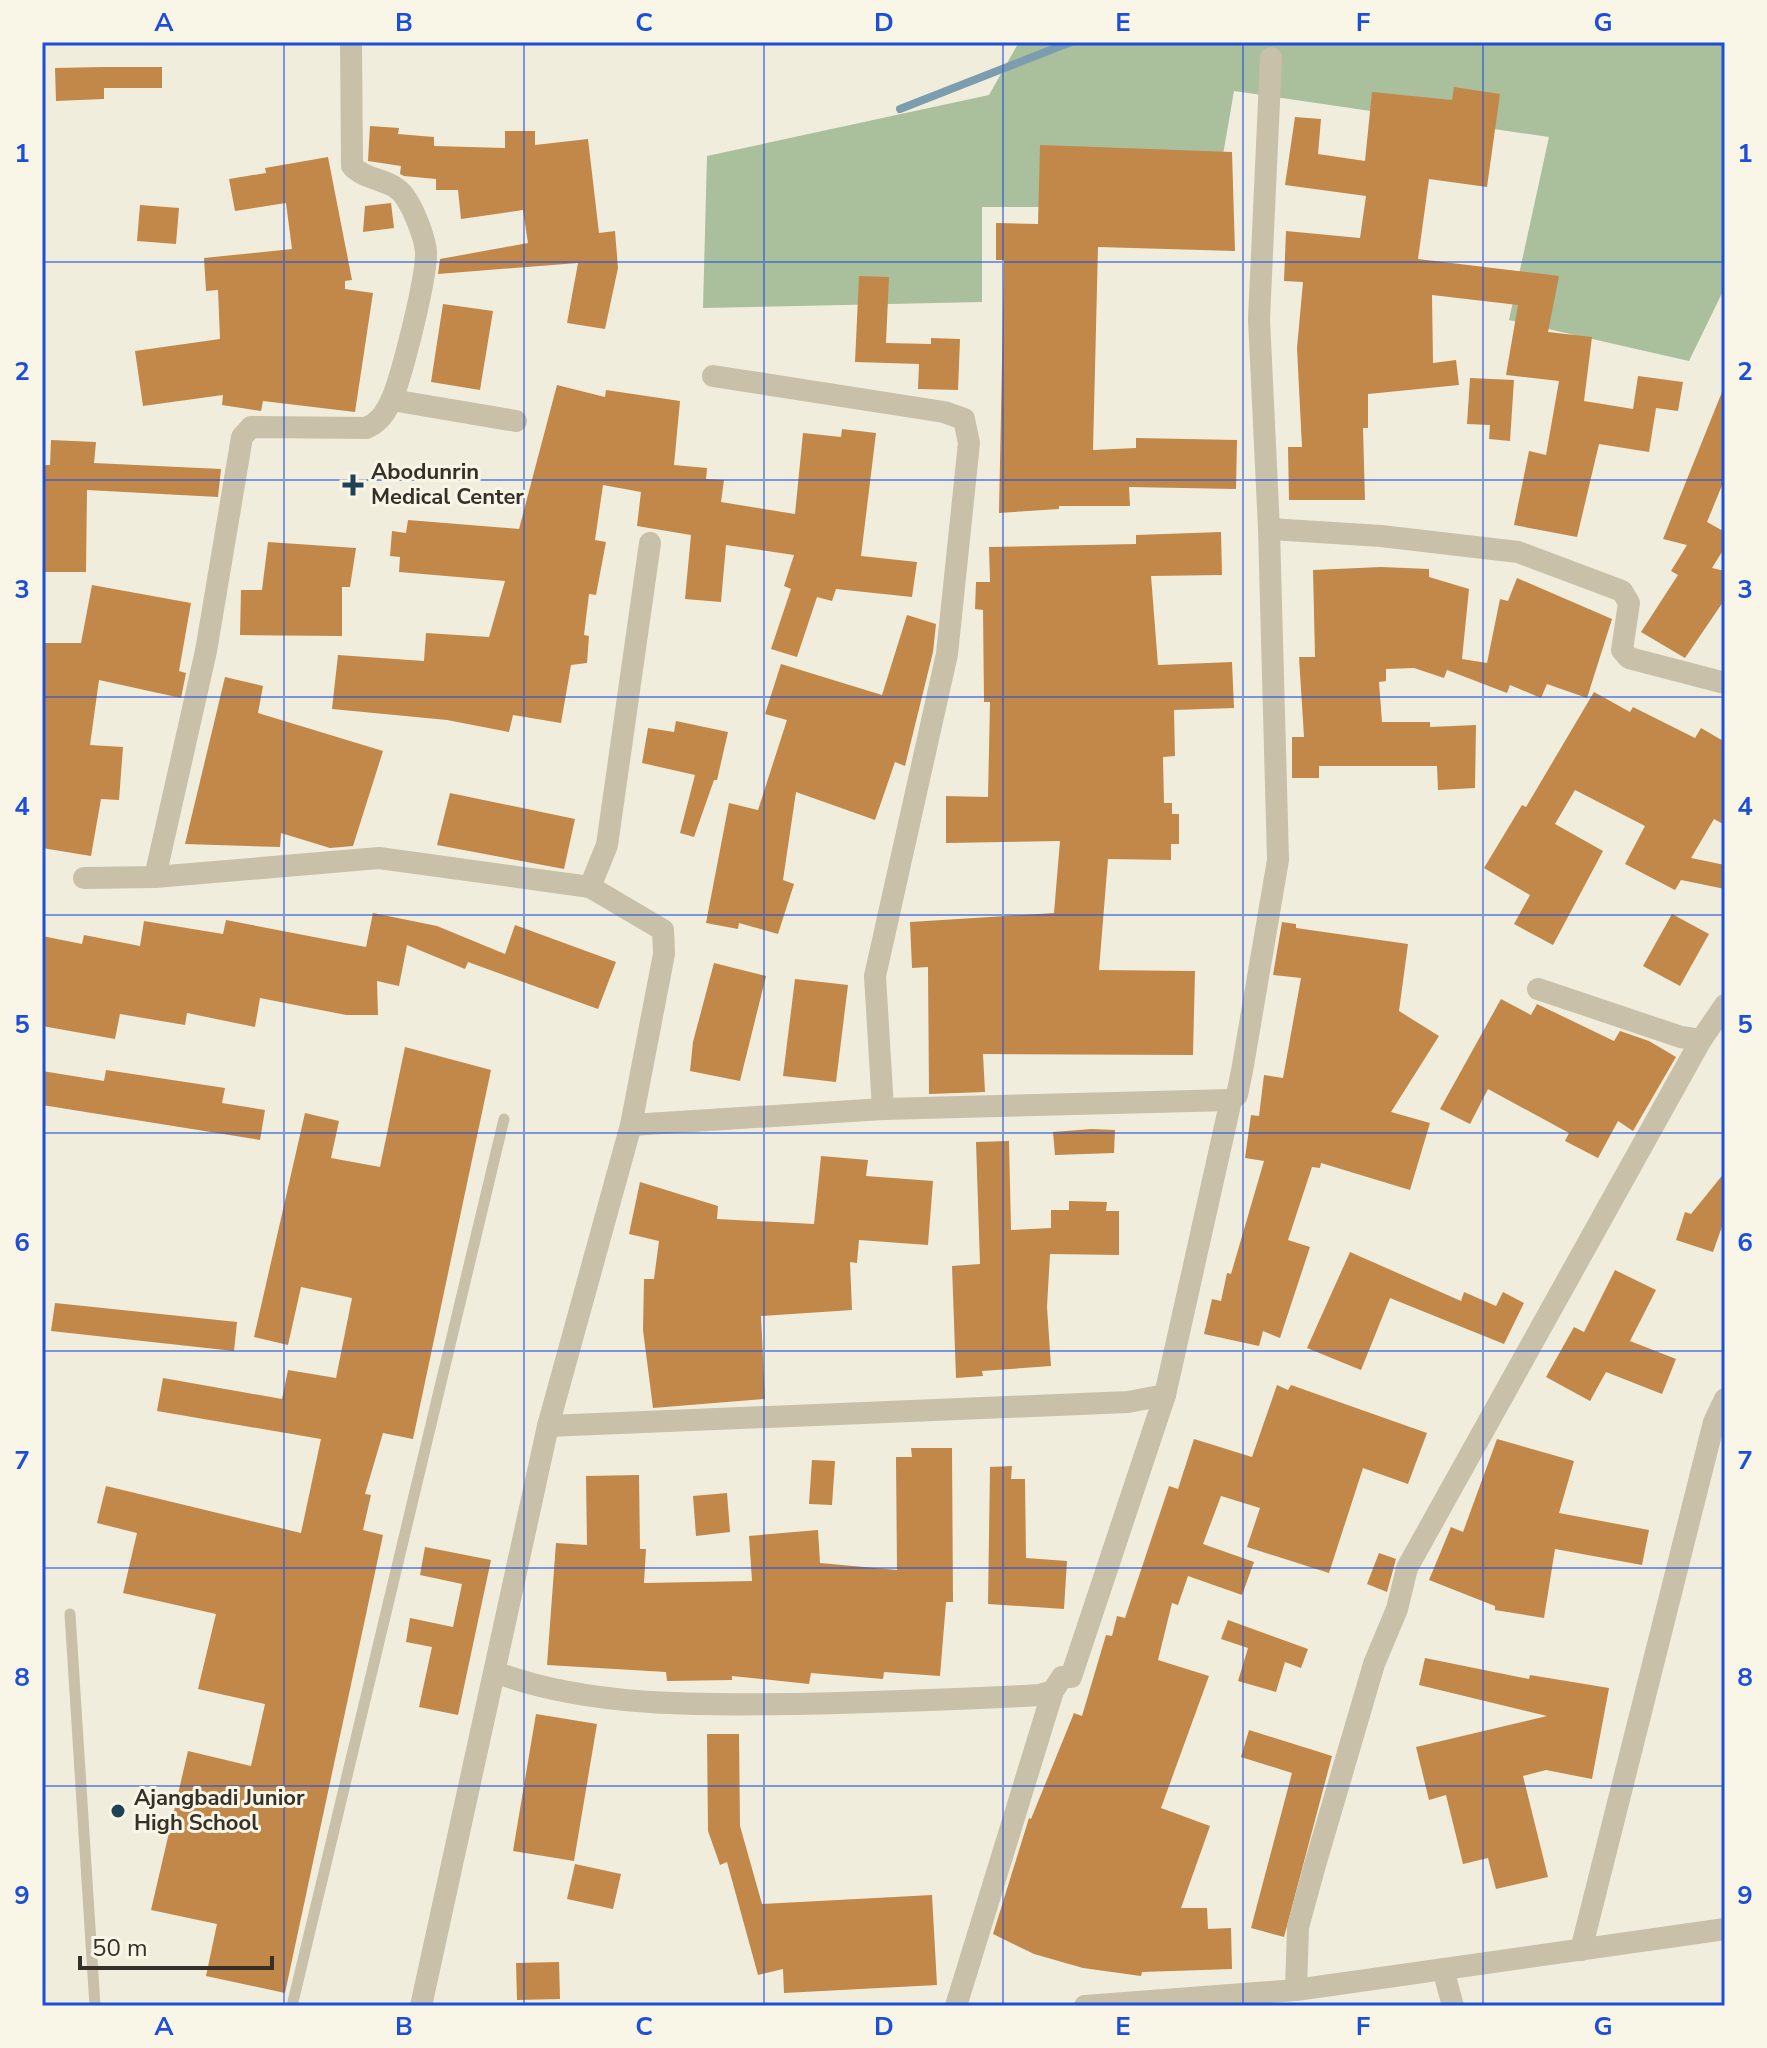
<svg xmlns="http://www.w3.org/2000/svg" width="1767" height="2048" viewBox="0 0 1767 2048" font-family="'Nunito Sans',sans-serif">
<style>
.green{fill:#aabf9c}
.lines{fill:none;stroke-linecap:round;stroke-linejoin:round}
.stream{stroke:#7c9dad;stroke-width:8}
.building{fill:#c1884a}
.service{stroke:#c8c0a8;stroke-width:11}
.minor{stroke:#c8c0a8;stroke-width:22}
.tertiary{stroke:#c8c0a8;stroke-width:22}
.grid{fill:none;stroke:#1d4ed8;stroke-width:2;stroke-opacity:0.55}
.poi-dot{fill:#1f4355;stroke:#f9f6e8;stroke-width:3}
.labels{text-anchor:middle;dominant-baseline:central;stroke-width:6;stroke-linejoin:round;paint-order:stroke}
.poi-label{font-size:22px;font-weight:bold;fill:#353028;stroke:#f9f6e8;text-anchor:start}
.neatline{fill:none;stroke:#1d4ed8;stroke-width:3}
.grid-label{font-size:26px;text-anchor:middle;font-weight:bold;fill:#1d4ed8}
</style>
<rect width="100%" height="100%" fill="#f1eddc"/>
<polygon class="green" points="1019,42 1725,42 1725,287 1689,361 1509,320 1549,137 1234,91 1214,207 982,207 982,302 703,308 707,156 989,95"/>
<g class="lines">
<polyline class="stream" points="900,109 1071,42"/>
</g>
<g class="building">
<polygon points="103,67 162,67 162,88 104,88 104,99 56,101 55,68"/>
<polygon points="1454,87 1500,94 1487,187 1429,179 1418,259 1559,276 1548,332 1592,337 1584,401 1633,409 1638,376 1683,382 1678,411 1656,408 1649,452 1599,444 1577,537 1514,525 1529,451 1546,455 1559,381 1506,375 1518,305 1432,295 1433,363 1456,360 1459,385 1368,394 1368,428 1363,428 1365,500 1289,500 1288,447 1302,447 1297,348 1303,282 1284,281 1286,231 1360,238 1366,196 1285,185 1295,117 1321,119 1318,154 1365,161 1372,92 1452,100"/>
<polygon points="370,126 399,128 398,134 434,137 434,146 505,148 505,131 535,131 535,145 588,139 599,233 615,231 618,268 605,329 567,323 578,263 438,274 440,259 528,243 523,210 461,219 458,190 436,190 436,179 404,176 400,174 401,166 368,161"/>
<polygon points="1040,145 1232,152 1235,251 1098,247 1093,450 1136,448 1136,438 1237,440 1236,489 1129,487 1130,506 1059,506 1059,509 999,513 1004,260 996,260 996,223 1038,224"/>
<polygon points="328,157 352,280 345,281 345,289 373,293 355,412 263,401 261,411 222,405 223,395 143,406 135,351 220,339 218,290 206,291 204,258 292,249 286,203 235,211 229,179 266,173 265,168"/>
<polygon points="391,203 394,228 363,232 365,206"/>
<polygon points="140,205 179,208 176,244 137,241"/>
<polygon points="859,276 889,277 886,343 931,344 931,338 960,339 958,390 918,389 919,364 855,362"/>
<polygon points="443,304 493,311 480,390 431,382"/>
<polygon points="1470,378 1514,380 1510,441 1489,439 1490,425 1467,424"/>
<polygon points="557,385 605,397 606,390 680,401 674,465 707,468 706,479 724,480 721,502 795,514 803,433 841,437 842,429 876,433 861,556 917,562 912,597 836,589 832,601 817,597 797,657 771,649 791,589 784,586 794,555 726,545 721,602 685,599 691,535 637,526 641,492 603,485 595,540 606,542 596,595 589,594 584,635 589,636 587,663 571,665 561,723 513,715 509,732 447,720 332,709 338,655 424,661 426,633 489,637 505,581 399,572 400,557 390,556 392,531 406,533 408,520 519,529"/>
<polygon points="1724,387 1725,478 1707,522 1725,532 1725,547 1712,568 1725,571 1725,599 1685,658 1641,632 1678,575 1671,571 1687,545 1663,539"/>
<polygon points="51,440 96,442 94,463 221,469 218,497 87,490 86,572 42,572 42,465 50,465"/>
<polygon points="1221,532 1222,575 1151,576 1158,665 1232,662 1234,708 1174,710 1175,756 1163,757 1164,803 1172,803 1172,814 1179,814 1179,844 1171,844 1171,860 1108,859 1099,970 1195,971 1193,1055 983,1054 985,1092 929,1094 928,967 912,968 910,922 1054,913 1060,841 946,843 946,796 988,797 990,702 984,702 983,610 975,609 976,582 990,582 989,547 1136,544 1136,535"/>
<polygon points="268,542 356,548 350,587 342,587 342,636 240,635 241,590 262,590"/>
<polygon points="1381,567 1429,569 1429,577 1469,589 1462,659 1487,663 1500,599 1508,601 1517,578 1612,619 1587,698 1547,684 1541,698 1510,685 1507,693 1447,670 1444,678 1414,668 1386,669 1386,681 1379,682 1382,722 1430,722 1430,727 1476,725 1475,788 1438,790 1437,766 1319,766 1319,778 1292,778 1292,737 1304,737 1299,657 1315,657 1313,570"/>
<polygon points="92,585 191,603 179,671 186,673 181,698 99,680 90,745 123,747 119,800 101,799 91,856 42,848 42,643 81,643"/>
<polygon points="907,615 936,624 933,652 905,766 895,762 875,820 796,792 783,880 794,884 778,934 739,923 738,929 706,923 729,803 758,810 787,720 765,714 781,664 882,695"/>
<polygon points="225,677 263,686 258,713 383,751 353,846 330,848 281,833 280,847 185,844"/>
<polygon points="1594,692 1630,712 1633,707 1695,738 1701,728 1725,742 1725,825 1714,819 1691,858 1725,865 1725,889 1681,880 1675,890 1625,864 1645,826 1575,790 1555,824 1603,851 1553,945 1514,924 1530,895 1484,868 1522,805 1526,807"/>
<polygon points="676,721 728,732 717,780 714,780 694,837 680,833 695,775 642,763 648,728 674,732"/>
<polygon points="450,793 575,819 564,869 437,845"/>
<polygon points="373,913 437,926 505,954 515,925 616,962 598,1009 468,962 465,969 407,945 399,986 377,981 378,1015 346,1015 260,998 255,1027 187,1013 185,1025 120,1014 115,1039 42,1026 42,936 82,944 84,935 140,946 144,921 223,934 226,920 366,947"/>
<polygon points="1672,914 1709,934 1680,986 1643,966"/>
<polygon points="1282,922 1296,924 1296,928 1408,944 1399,1011 1439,1036 1391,1112 1430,1123 1410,1190 1321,1163 1320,1168 1312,1167 1288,1240 1310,1247 1280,1338 1263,1331 1259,1346 1204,1334 1212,1299 1221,1301 1227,1273 1231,1274 1264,1161 1245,1158 1251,1115 1259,1116 1264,1075 1283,1078 1301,978 1273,975"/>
<polygon points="714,963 766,976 740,1081 690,1071 693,1042"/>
<polygon points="795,979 848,985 836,1082 783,1076"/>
<polygon points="1501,999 1531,1015 1537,1004 1614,1041 1620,1031 1649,1041 1676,1057 1633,1131 1618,1121 1598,1158 1565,1141 1569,1133 1488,1089 1470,1124 1440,1109"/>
<polygon points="405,1047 491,1070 413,1439 383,1433 365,1494 371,1495 363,1530 383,1535 285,1993 206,1976 217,1924 151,1910 188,1751 251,1766 265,1704 198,1689 216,1614 123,1593 137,1533 97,1523 106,1486 301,1533 321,1439 157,1411 163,1378 282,1399 288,1370 336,1378 352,1298 301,1287 288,1345 254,1337 305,1113 339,1121 331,1158 380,1167"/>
<polygon points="106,1070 225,1088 222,1103 265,1110 260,1140 42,1105 42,1071 104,1081"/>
<polygon points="1091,1129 1115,1130 1114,1153 1055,1155 1053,1132"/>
<polygon points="1009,1141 1011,1230 1051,1228 1051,1210 1069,1210 1069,1201 1107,1202 1106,1211 1119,1211 1119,1255 1050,1254 1047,1307 1051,1366 982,1371 983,1376 956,1378 952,1266 980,1264 976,1142"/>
<polygon points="821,1156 868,1160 866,1176 933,1181 928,1245 859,1240 857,1263 850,1262 852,1310 761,1316 765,1399 653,1408 643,1330 644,1279 654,1279 659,1241 629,1234 640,1182 718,1206 717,1219 814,1224"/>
<polygon points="1725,1172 1725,1218 1713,1252 1676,1240 1685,1212 1691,1214"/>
<polygon points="1350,1252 1461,1301 1464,1292 1496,1306 1503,1292 1524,1303 1504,1344 1390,1298 1361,1370 1307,1348"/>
<polygon points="1615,1270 1656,1290 1630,1341 1676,1359 1662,1394 1606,1372 1590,1401 1546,1377 1574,1327 1584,1332"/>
<polygon points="55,1303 237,1322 234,1351 51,1331"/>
<polygon points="1277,1385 1288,1390 1291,1385 1427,1433 1408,1484 1363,1468 1329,1573 1247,1547 1260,1508 1221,1496 1203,1544 1254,1562 1242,1595 1188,1576 1178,1605 1172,1603 1158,1660 1209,1676 1161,1808 1210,1826 1181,1908 1207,1908 1208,1929 1231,1928 1232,1969 1142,1972 1141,1976 1083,1968 1034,1954 993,1934 1029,1818 1031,1819 1074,1713 1082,1716 1106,1635 1112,1636 1117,1616 1125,1618 1169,1486 1178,1489 1194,1439 1252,1457"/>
<polygon points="1497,1439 1574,1461 1559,1513 1649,1530 1642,1565 1555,1549 1544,1618 1495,1610 1495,1606 1429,1580 1451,1527 1463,1532"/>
<polygon points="911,1448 952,1448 953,1602 946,1602 940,1676 884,1672 883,1679 811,1673 809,1684 732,1676 732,1680 667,1681 666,1672 547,1665 556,1543 587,1545 586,1476 639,1475 640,1549 646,1549 644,1583 752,1581 749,1536 818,1530 820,1563 897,1570 896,1457 912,1457"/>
<polygon points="812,1460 835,1461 832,1505 809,1504"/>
<polygon points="1012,1466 1011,1479 1025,1479 1026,1558 1067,1561 1064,1609 988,1604 990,1467"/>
<polygon points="727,1493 730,1532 696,1536 693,1496"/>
<polygon points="425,1547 491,1560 458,1715 419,1707 432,1647 406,1642 410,1618 453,1627 462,1584 420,1575"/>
<polygon points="1379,1553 1396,1559 1387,1592 1367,1584"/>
<polygon points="1228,1620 1308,1649 1301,1668 1285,1662 1276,1692 1238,1681 1248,1648 1221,1639"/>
<polygon points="1425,1658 1529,1679 1530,1675 1609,1688 1592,1779 1546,1770 1523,1776 1548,1877 1496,1889 1488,1858 1463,1864 1446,1795 1429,1800 1416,1747 1547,1716 1419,1685"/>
<polygon points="536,1714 597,1724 574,1861 513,1851"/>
<polygon points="1249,1730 1332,1756 1284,1937 1251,1928 1292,1773 1241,1757"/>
<polygon points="707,1734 739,1734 740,1826 762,1904 932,1895 937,1985 784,1993 783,1969 758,1975 727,1862 720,1865 708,1831"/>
<polygon points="575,1864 621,1874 613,1909 567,1899"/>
<polygon points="559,1962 560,1999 517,2000 516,1963"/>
</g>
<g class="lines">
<g class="service">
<polyline points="70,1614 95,2006"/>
<polyline points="292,2006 504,1119"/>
</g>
<g class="minor">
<polyline points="713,376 944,412 964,419 969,443 947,654 875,976 883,1109"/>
<polyline points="392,400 516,421"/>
<polyline points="1269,529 1381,536 1518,552 1622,591 1629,603 1622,650 1629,658 1725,683"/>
<path d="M155,877L206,651L242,437L251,427L366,428C378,423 384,415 390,403C401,381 427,277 426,252C425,238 415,213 407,200C394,177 368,183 352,166L351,42"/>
<polyline points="84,878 155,877 379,858 590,887 663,930 664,954 631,1125 548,1426 421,2006"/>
<polyline points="590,887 607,845 650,543"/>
<polyline points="1538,989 1681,1037 1701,1040"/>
<polyline points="631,1125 883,1109 1231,1100"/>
<polyline points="548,1426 1128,1402 1165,1395"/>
<path d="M495,1672C588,1707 698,1705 796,1704C877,1702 958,1700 1039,1695L1053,1691"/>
<polyline points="1581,1950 1714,1422 1725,1399"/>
<polyline points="1443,1969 1453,2006"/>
<polyline points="1296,1990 1298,1927 1315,1865 1374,1664 1397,1609 1407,1568 1701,1040 1725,1005"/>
<polyline points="956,2006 1053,1691 1062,1677 1071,1677 1165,1395 1231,1100 1237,1095 1242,1071 1278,860 1269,529 1259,319 1271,58"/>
</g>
<polyline class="tertiary" points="1085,2006 1296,1990 1725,1929"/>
</g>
<path class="grid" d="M284,42V2006M524,42V2006M764,42V2006M1003,42V2006M1243,42V2006M1483,42V2006M42,262H1725M42,480H1725M42,697H1725M42,915H1725M42,1133H1725M42,1351H1725M42,1568H1725M42,1786H1725"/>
<g class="poi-dot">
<path d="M349 473h8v8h8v8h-8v8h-8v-8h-8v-8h8z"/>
<circle cx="118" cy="1811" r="8"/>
</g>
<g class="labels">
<g class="poi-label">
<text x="371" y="472">Abodunrin<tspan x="371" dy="25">Medical Center</tspan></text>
<text x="134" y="1798">Ajangbadi Junior<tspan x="134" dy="25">High School</tspan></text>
</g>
</g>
<rect width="1767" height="2048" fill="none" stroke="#f9f6e8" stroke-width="88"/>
<path d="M80 1956v12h192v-12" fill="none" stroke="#353028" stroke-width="4"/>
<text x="92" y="1956" font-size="24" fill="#353028" stroke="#f9f6e8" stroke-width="6" paint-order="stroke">50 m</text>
<rect x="44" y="44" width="1679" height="1960" class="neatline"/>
<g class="grid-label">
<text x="164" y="31">A</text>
<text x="404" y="31">B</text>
<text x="644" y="31">C</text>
<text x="884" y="31">D</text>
<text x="1123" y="31">E</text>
<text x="1363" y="31">F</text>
<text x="1603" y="31">G</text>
<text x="22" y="162">1</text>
<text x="1745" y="162">1</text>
<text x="22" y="380">2</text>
<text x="1745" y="380">2</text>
<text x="22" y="598">3</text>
<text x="1745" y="598">3</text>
<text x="22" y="815">4</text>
<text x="1745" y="815">4</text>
<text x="22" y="1033">5</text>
<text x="1745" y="1033">5</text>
<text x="22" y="1251">6</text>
<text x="1745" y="1251">6</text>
<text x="22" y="1469">7</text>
<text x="1745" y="1469">7</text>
<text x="22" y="1686">8</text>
<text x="1745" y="1686">8</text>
<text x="22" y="1904">9</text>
<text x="1745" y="1904">9</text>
<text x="164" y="2035">A</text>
<text x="404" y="2035">B</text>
<text x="644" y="2035">C</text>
<text x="884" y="2035">D</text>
<text x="1123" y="2035">E</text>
<text x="1363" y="2035">F</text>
<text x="1603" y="2035">G</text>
</g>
</svg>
